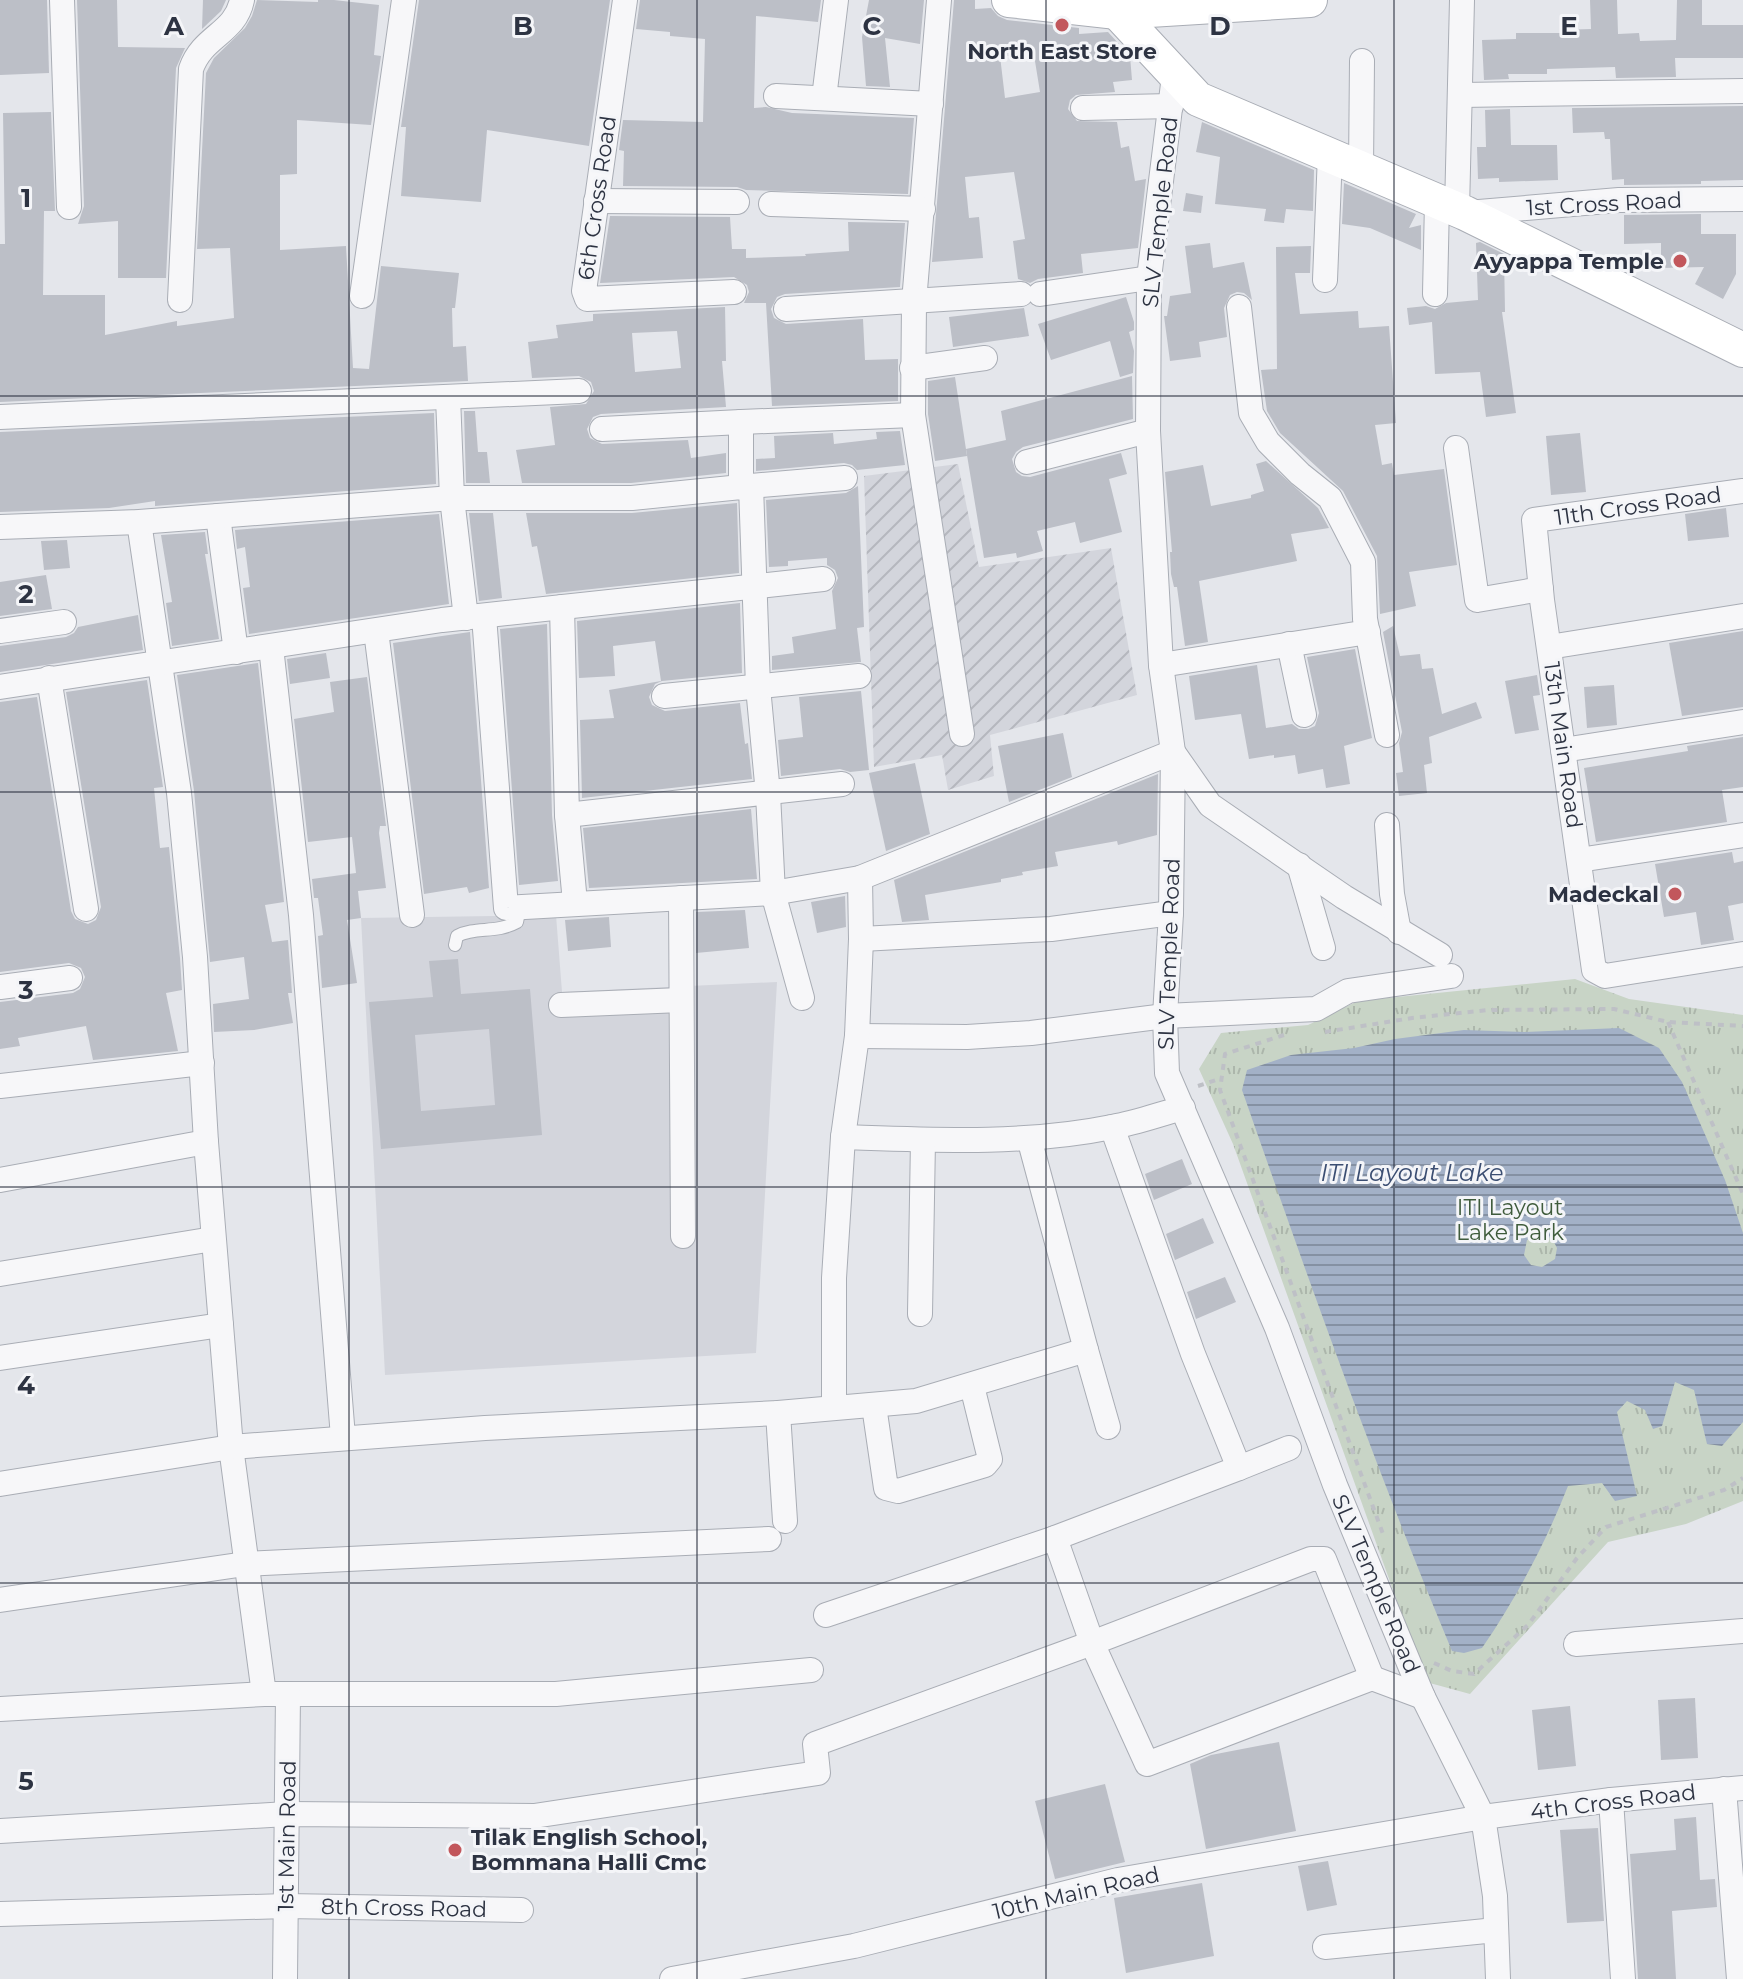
<svg xmlns="http://www.w3.org/2000/svg" width="1743" height="1979" viewBox="0 0 1743 1979" font-family="Montserrat,sans-serif">
<style>
.built{fill:#d3d5dc}
.industrial{fill:url(#industrial-furrows)}
.grass{fill:url(#grass-tufts)}
.water{fill:url(#water-rules);fill-rule:evenodd}
.building{fill:#bcbfc7;fill-rule:evenodd}
.lines{fill:none;stroke-linecap:round;stroke-linejoin:round}
.lane-casing{stroke:#a9adb5;stroke-width:14}
.street-casing{stroke:#a9adb5;stroke-width:26}
.secondary-casing{stroke:#a9adb5;stroke-width:36}
.path{stroke:#bec0c6;stroke-width:4;stroke-dasharray:6 6;stroke-linecap:butt}
.lane{stroke:#f7f7f9;stroke-width:12}
.street{stroke:#f7f7f9;stroke-width:24}
.secondary{stroke:#fff;stroke-width:34}
.grid{fill:none;stroke:#2d3342;stroke-width:2;stroke-opacity:0.55}
.poi-dot{fill:#c2575c;stroke:#f4f5f8;stroke-width:3}
.labels{text-anchor:middle;dominant-baseline:central;stroke-width:6;stroke-linejoin:round;paint-order:stroke}
.poi-label{font-size:22px;font-weight:bold;fill:#2d3342;stroke:#f4f5f8;text-anchor:end}
.street-label{font-size:22px;fill:#2d3342;stroke:#f4f5f8}
.park-label{font-size:22px;fill:#3f5c3c;stroke:#f4f5f8}
.water-label{font-size:24px;font-style:italic;fill:#3b4e72;stroke:#f4f5f8}
.grid-label{font-size:26px;text-anchor:middle;font-weight:bold;fill:#2d3342;stroke:#f4f5f8;stroke-width:6;stroke-linejoin:round;paint-order:stroke}
</style>
<defs>
<pattern id="industrial-furrows" width="10" height="10" patternUnits="userSpaceOnUse" patternTransform="scale(2)"><rect width="10" height="10" fill="#d3d5dc"/><path d="M-1 1l2-2M0 10L10 0M9 11l2-2" fill="none" stroke="#b5b7be"/></pattern>
<pattern id="grass-tufts" width="24" height="20" patternUnits="userSpaceOnUse" patternTransform="scale(2)"><rect width="24" height="20" fill="#c8d4c6"/><path d="M3 7l-1-3M5 7V3M7 7l1-3M15 17l-1-3M17 17v-4M19 17l1-3" fill="none" stroke="#acb6ab"/></pattern>
<pattern id="water-rules" width="6" height="5" patternUnits="userSpaceOnUse" patternTransform="scale(2)"><rect width="6" height="5" fill="#a3b1c7"/><path d="M0 2.5h6" fill="none" stroke="#8591a3"/></pattern>
</defs>
<rect width="100%" height="100%" fill="#e4e6eb"/>
<polygon class="built" points="556,915 562,992 777,982 756,1353 385,1375 361,918"/>
<polygon class="industrial" points="958,464 979,567 1111,548 1137,695 990,735 994,776 948,790 942,755 874,767 864,476"/>
<polygon class="grass" points="1575,979 1629,999 1743,1015 1743,1501 1686,1524 1608,1542 1470,1694 1426,1682 1233,1144 1199,1069 1221,1033 1308,1025 1358,1001"/>
<path class="water" d="M1619,1028L1659,1048L1682,1082L1725,1180L1743,1233V1422L1722,1446L1707,1444L1694,1390L1675,1382L1662,1426L1653,1429L1645,1410L1627,1401L1617,1412L1637,1496L1615,1501L1602,1483L1568,1486C1545,1544 1517,1597 1482,1648L1464,1653L1452,1651C1375,1467 1308,1279 1242,1090L1247,1070L1291,1055L1354,1048L1395,1039L1464,1030L1525,1032ZM1537,1234L1552,1238L1557,1248L1555,1259L1542,1267L1531,1265L1524,1255L1527,1240Z"/>
<g class="building">
<polygon points="0,0 47,0 49,73 0,75"/>
<polygon points="77,0 117,0 118,47 185,48 176,68 166,278 118,278 118,221 78,224 84,206"/>
<polygon points="203,0 226,0 221,11 202,29"/>
<polygon points="257,0 318,2 318,0 334,0 379,5 374,55 381,56 371,125 297,120 297,174 280,175 280,250 346,246 353,368 369,369 381,266 459,273 455,308 452,308 453,347 466,346 468,381 0,402 0,244 5,244 3,113 51,112 55,211 44,211 43,295 105,295 105,335 177,321 177,326 234,318 230,248 197,249 206,73 214,58 245,28 252,16"/>
<polygon points="419,0 610,0 589,146 487,130 481,202 401,196 406,127 401,127"/>
<polygon points="640,0 821,0 818,22 756,16 754,108 766,107 792,113 914,118 908,194 746,190 737,187 623,186 624,151 619,150 623,120 703,122 705,39 670,36 670,32 636,29"/>
<polygon points="869,0 924,0 920,44 885,38 890,87 866,86 862,37"/>
<path d="M954,0H975V9L991,8L998,16L1007,20L1079,28V34L1108,32L1130,56L1132,80L1113,82L1115,92L1076,95L1070,100L1068,109L1077,121L1117,122L1121,148L1129,146L1135,181L1146,179L1138,248L1081,254L1083,273L1038,279L1030,283L1018,279L1013,241L1025,239L1014,172L965,177L969,218L979,217L983,258L932,262ZM1034,55L1040,92L1005,98L1000,56Z"/>
<polygon points="1590,0 1617,0 1618,34 1639,33 1640,41 1676,40 1677,0 1702,0 1702,25 1743,25 1743,58 1675,58 1676,77 1616,78 1615,67 1547,69 1547,74 1508,74 1509,79 1484,80 1482,40 1516,39 1516,33 1561,33 1560,30 1591,29"/>
<polygon points="1743,106 1743,180 1701,181 1701,184 1624,185 1624,179 1612,180 1610,139 1605,139 1604,132 1573,133 1572,108"/>
<polygon points="1510,109 1511,145 1557,145 1558,180 1499,182 1499,178 1478,179 1477,147 1486,147 1485,110"/>
<polygon points="1202,122 1314,170 1313,211 1286,209 1284,223 1264,221 1266,209 1215,204 1220,157 1196,152"/>
<polygon points="1344,183 1416,214 1409,228 1421,225 1421,250 1370,228 1342,224"/>
<polygon points="1186,193 1203,196 1201,213 1183,211"/>
<polygon points="1701,214 1701,234 1736,234 1736,274 1723,299 1695,284 1704,267 1661,268 1661,243 1624,244 1624,215"/>
<polygon points="610,216 730,217 732,249 746,249 746,258 806,256 805,254 849,251 848,222 905,223 900,287 785,294 777,297 771,309 774,318 786,324 863,319 865,360 898,359 898,401 772,406 766,303 744,303 749,292 747,285 734,277 600,283"/>
<polygon points="1480,242 1504,254 1505,312 1502,312 1516,413 1486,417 1480,372 1435,374 1432,322 1409,325 1407,308 1426,306 1435,309 1446,303 1478,300 1476,243"/>
<polygon points="1210,243 1213,268 1244,262 1252,300 1244,293 1237,292 1230,295 1224,308 1227,337 1199,342 1201,357 1170,361 1164,316 1167,316 1170,296 1191,293 1185,246"/>
<polygon points="1311,246 1310,273 1295,273 1300,314 1358,311 1359,328 1389,326 1396,423 1375,425 1382,465 1392,463 1394,475 1444,469 1457,565 1409,572 1416,606 1380,614 1377,556 1343,491 1280,433 1267,411 1261,370 1277,369 1276,247"/>
<polygon points="1126,297 1134,322 1134,330 1129,332 1134,351 1133,373 1120,377 1110,341 1051,360 1038,324"/>
<path d="M725,307L726,361H722L726,407L601,414L593,417L587,429L590,438L602,444L688,440L691,458L726,453V473L631,483H522L516,450L555,445L550,407L586,404L594,391L591,382L579,376L532,378L528,342L558,338L556,325L593,321V314ZM677,331L681,368L635,372L632,333Z"/>
<polygon points="1024,308 1029,336 953,347 949,317"/>
<polygon points="1132,376 1133,419 1023,447 1016,452 1012,459 1016,472 1022,476 1030,477 1121,453 1127,474 1109,479 1122,532 1080,543 1075,522 1037,531 1043,551 1017,558 1016,553 984,558 966,449 1006,440 1001,411"/>
<polygon points="955,377 967,456 935,461 928,414 928,381"/>
<polygon points="464,411 475,411 478,452 487,452 490,483 466,483"/>
<polygon points="434,413 436,484 155,506 155,501 109,508 0,512 0,432"/>
<polygon points="900,431 905,465 857,470 852,465 844,463 756,471 756,459 775,458 774,436 833,433 834,444 877,439 876,432"/>
<polygon points="1580,433 1586,492 1551,495 1546,436"/>
<polygon points="1266,461 1318,508 1329,528 1291,534 1297,561 1199,581 1208,642 1185,646 1177,587 1174,587 1171,574 1170,552 1172,552 1165,472 1203,465 1211,506 1251,498 1251,495 1264,491 1256,464"/>
<polygon points="858,486 864,627 857,628 861,662 772,670 772,656 794,653 792,637 836,629 832,591 838,578 835,570 827,565 827,558 788,561 788,566 769,567 766,500 846,493"/>
<polygon points="737,503 739,573 546,594 537,546 532,547 526,513 632,513"/>
<polygon points="1726,508 1729,537 1688,541 1685,514"/>
<polygon points="469,513 493,513 502,598 479,601"/>
<polygon points="439,514 449,604 249,634 243,588 250,587 245,547 237,549 235,530"/>
<polygon points="205,532 208,554 205,554 219,639 172,646 166,603 172,602 161,535"/>
<polygon points="67,540 70,568 44,570 41,541"/>
<polygon points="46,575 52,609 0,616 0,582"/>
<polygon points="740,603 742,673 662,681 655,684 649,697 652,705 665,711 740,703 745,744 748,743 752,779 582,798 580,720 614,718 609,690 661,681 655,641 613,646 615,676 579,678 577,621"/>
<polygon points="138,615 143,650 0,672 0,646 66,637 74,633 78,627"/>
<polygon points="547,624 552,815 558,881 519,885 500,629"/>
<polygon points="1393,626 1400,656 1420,654 1422,669 1433,668 1442,714 1476,702 1482,718 1429,737 1432,763 1424,765 1427,793 1399,796 1396,773 1403,772 1399,743 1402,732 1383,632"/>
<polygon points="1743,631 1743,707 1682,716 1669,643"/>
<polygon points="470,632 489,888 469,893 467,887 424,894 393,643"/>
<polygon points="1355,649 1372,738 1344,746 1350,784 1326,788 1323,769 1298,774 1295,755 1274,758 1274,755 1249,759 1241,714 1195,720 1189,676 1257,665 1266,728 1292,724 1299,729 1308,729 1315,726 1319,713 1307,657"/>
<polygon points="326,653 330,678 290,684 287,659"/>
<polygon points="258,663 284,902 265,905 272,942 288,940 292,993 288,993 293,1023 254,1030 214,1032 213,1004 249,999 244,957 210,962 194,791 177,675"/>
<polygon points="1537,675 1540,695 1533,696 1539,730 1515,734 1505,681"/>
<polygon points="367,677 386,826 380,826 379,833 386,888 358,891 361,918 347,920 357,983 322,988 318,936 323,935 318,898 314,898 312,879 356,873 352,837 308,842 294,719 334,712 330,682"/>
<polygon points="147,680 163,787 154,788 160,848 169,847 180,958 182,990 166,993 178,1051 93,1060 86,1026 18,1038 20,1046 0,1049 0,1002 73,993 80,989 85,977 81,968 69,963 0,972 0,702 37,697 71,911 75,919 88,924 96,920 101,907 66,692"/>
<polygon points="1614,685 1617,725 1587,728 1584,687"/>
<polygon points="861,691 869,770 850,772 840,769 781,776 778,740 803,737 799,697"/>
<polygon points="1063,733 1072,777 1009,802 998,746"/>
<polygon points="1743,737 1743,787 1722,790 1727,822 1596,842 1584,768 1688,751 1687,746"/>
<polygon points="915,763 930,834 886,851 869,773"/>
<polygon points="1158,774 1157,835 1118,845 1117,841 1055,852 1058,866 1022,872 1023,875 1001,879 1001,882 925,895 929,920 902,922 894,880"/>
<polygon points="751,809 757,879 589,888 583,828"/>
<polygon points="1732,852 1734,863 1743,861 1743,903 1728,906 1734,940 1701,945 1696,912 1664,917 1655,864"/>
<polygon points="845,896 846,927 817,933 811,902"/>
<polygon points="745,910 749,948 696,953 696,912"/>
<polygon points="609,917 611,947 568,951 565,920"/>
<path d="M458,959L461,994L530,989L542,1135L381,1149L369,1002L433,997L429,961ZM489,1029L495,1105L421,1111L415,1035Z"/>
<polygon points="1182,1159 1192,1184 1154,1200 1145,1174"/>
<polygon points="1203,1218 1214,1243 1175,1260 1166,1234"/>
<polygon points="1225,1277 1236,1302 1196,1319 1187,1292"/>
<polygon points="1695,1698 1698,1758 1661,1760 1658,1700"/>
<polygon points="1570,1706 1576,1766 1538,1770 1532,1710"/>
<polygon points="1279,1742 1296,1831 1206,1849 1190,1764 1211,1755"/>
<polygon points="1105,1784 1125,1862 1055,1879 1035,1801"/>
<polygon points="1696,1817 1700,1880 1715,1879 1717,1907 1672,1911 1676,1979 1638,1979 1630,1854 1676,1850 1674,1819"/>
<polygon points="1598,1828 1604,1921 1567,1923 1560,1830"/>
<polygon points="1328,1861 1337,1905 1307,1911 1298,1866"/>
<polygon points="1202,1883 1214,1956 1126,1973 1114,1898"/>
</g>
<g class="lines">
<defs>
<path id="lane" d="M455,945L457,936C477,926 495,934 517,922L520,907"/>
<g id="street">
<polyline points="62,0 69,207"/>
<polyline points="625,0 584,291 587,299 734,292"/>
<polyline points="939,0 914,302 913,415 962,734"/>
<polyline points="1174,76 1149,278 1148,431 1161,665 1173,752 1171,913 1165,1016 1167,1073 1277,1328 1335,1485 1423,1697 1483,1817 1495,1896 1498,1979"/>
<polyline points="1461,95 1743,91"/>
<polyline points="776,96 931,104"/>
<polyline points="824,98 836,0"/>
<polyline points="1083,108 1171,106"/>
<polyline points="1361,169 1362,61"/>
<polyline points="596,201 737,202"/>
<polyline points="771,204 923,209"/>
<polyline points="1457,210 1462,0"/>
<polyline points="1467,213 1619,200 1743,199"/>
<polyline points="1325,280 1330,154"/>
<polyline points="1040,294 1149,278"/>
<polyline points="1435,294 1437,202"/>
<polyline points="362,296 404,0"/>
<path d="M180,300L191,69C203,35 235,34 242,0"/>
<polyline points="1239,307 1251,413 1268,442 1300,474 1330,498 1363,562 1365,619 1387,735"/>
<polyline points="786,309 1021,294"/>
<polyline points="912,368 985,358"/>
<polyline points="448,397 452,498 466,618"/>
<polyline points="0,417 579,391"/>
<polyline points="602,429 741,422"/>
<polyline points="1456,448 1477,600 1541,589"/>
<polyline points="1027,462 1148,431"/>
<polyline points="751,486 845,478"/>
<polyline points="741,487 741,422 913,415"/>
<polyline points="1743,491 1534,520 1542,600 1594,970 1605,976 1743,954"/>
<polyline points="218,516 236,652"/>
<polyline points="139,522 179,793 195,957 206,1142 231,1447 264,1694"/>
<polyline points="0,527 139,522 452,498 632,498 751,486 758,687 768,794 773,893 802,998"/>
<polyline points="562,607 567,815 575,903"/>
<polyline points="484,616 506,908 773,893 860,878 1173,752 1210,805 1344,897 1440,955"/>
<polyline points="0,631 64,622"/>
<polyline points="376,631 412,915"/>
<polyline points="1289,644 1304,715"/>
<polyline points="271,647 301,915 343,1437"/>
<polyline points="1549,647 1743,616"/>
<polyline points="1161,665 1368,632"/>
<polyline points="49,678 86,909"/>
<polyline points="0,687 442,620 823,579"/>
<polyline points="664,696 859,676"/>
<polyline points="1563,750 1743,722"/>
<polyline points="567,815 842,784"/>
<polyline points="1387,825 1392,894 1399,932"/>
<polyline points="1579,860 1743,835"/>
<polyline points="1299,865 1323,948"/>
<polyline points="681,898 683,1236"/>
<polyline points="861,939 1051,929 1171,913"/>
<polyline points="0,987 70,978"/>
<polyline points="561,1005 681,1000"/>
<polyline points="857,1036 967,1037 1031,1033 1165,1016 1316,1009 1348,991 1451,976"/>
<polyline points="0,1086 202,1063"/>
<polyline points="1112,1127 1193,1354 1239,1468 1055,1538 1092,1643 1147,1764 1372,1678 1423,1697"/>
<path d="M843,1137C932,1140 1024,1145 1112,1127C1136,1123 1160,1114 1183,1108"/>
<polyline points="0,1180 206,1142"/>
<polyline points="0,1274 213,1239"/>
<polyline points="920,1314 923,1140"/>
<polyline points="1086,1350 1108,1427"/>
<polyline points="0,1358 221,1325"/>
<polyline points="874,1406 886,1488 898,1491 985,1465 990,1459 972,1386"/>
<polyline points="834,1407 834,1278 843,1137 857,1036 861,939 860,878"/>
<polyline points="778,1413 785,1521"/>
<polyline points="1239,1468 1289,1448"/>
<polyline points="0,1484 231,1447 485,1428 778,1413 916,1401 1086,1350 1029,1138"/>
<polyline points="0,1600 245,1564 769,1539"/>
<polyline points="826,1615 1055,1538"/>
<polyline points="1576,1644 1743,1631"/>
<polyline points="0,1709 264,1694 556,1694 811,1670"/>
<polyline points="1724,1789 1739,1979"/>
<polyline points="1611,1800 1623,1979"/>
<polyline points="0,1831 287,1814 534,1816 818,1773 815,1744 1092,1643 1311,1559 1324,1559 1372,1678"/>
<polyline points="0,1914 286,1906 521,1910"/>
<polyline points="1325,1947 1496,1930"/>
<polyline points="285,1979 288,1694"/>
<polyline points="672,1979 854,1946 1118,1880 1483,1817 1611,1800 1743,1788"/>
</g>
<g id="secondary">
<polyline points="1009,0 1117,12 1310,0"/>
<polyline points="1117,12 1198,99 1465,213 1743,350"/>
</g>
</defs>
<use href="#lane" class="lane-casing"/>
<use href="#street" class="street-casing"/>
<use href="#secondary" class="secondary-casing"/>
<g class="path">
<polyline points="1668,1022 1743,1194"/>
<polyline points="1325,1032 1412,1018 1488,1010 1614,1009 1668,1022 1743,1026"/>
<polyline points="1284,1035 1225,1054 1220,1090 1383,1534"/>
<polyline points="1198,1086 1222,1078"/>
<polyline points="1434,1663 1452,1671 1474,1674 1528,1625 1577,1558 1606,1527 1724,1490 1743,1478"/>
</g>
<use href="#lane" class="lane"/>
<use href="#street" class="street"/>
<use href="#secondary" class="secondary"/>
</g>
<path class="grid" d="M349,0V1979M697,0V1979M1046,0V1979M1394,0V1979M0,396H1743M0,792H1743M0,1187H1743M0,1583H1743"/>
<g class="poi-dot">
<circle cx="1062" cy="25" r="8"/>
<circle cx="1680" cy="261" r="8"/>
<circle cx="1675" cy="894" r="8"/>
<circle cx="455" cy="1850" r="8"/>
</g>
<g class="labels">
<g class="poi-label">
<text x="1062" y="51" text-anchor="middle">North East Store</text>
<text x="1664" y="261">Ayyappa Temple</text>
<text x="1659" y="894">Madeckal</text>
<text x="471" y="1837" text-anchor="start">Tilak English School,<tspan x="471" dy="25">Bommana Halli Cmc</tspan></text>
</g>
<g class="street-label">
<text transform="translate(597 198) rotate(-82)">6th Cross Road</text>
<text transform="translate(1604 204) rotate(-3)">1st Cross Road</text>
<text transform="translate(1160 212) rotate(-84)">SLV Temple Road</text>
<text transform="translate(1638 506) rotate(-8)">11th Cross Road</text>
<text transform="translate(1563 745) rotate(82)">13th Main Road</text>
<text transform="translate(1169 954) rotate(-88)">SLV Temple Road</text>
<text transform="translate(1376 1584) rotate(67)">SLV Temple Road</text>
<text transform="translate(1613 1802) rotate(-7)">4th Cross Road</text>
<text transform="translate(287 1836) rotate(-89)">1st Main Road</text>
<text transform="translate(1076 1893) rotate(-13)">10th Main Road</text>
<text transform="translate(404 1908) rotate(1)">8th Cross Road</text>
</g>
<g class="park-label">
<text x="1510" y="1207">ITI Layout<tspan x="1510" dy="25">Lake Park</tspan></text>
</g>
<g class="water-label">
<text x="1412" y="1172">ITI Layout Lake</text>
</g>
</g>
<g class="grid-label">
<text x="174" y="35">A</text>
<text x="523" y="35">B</text>
<text x="872" y="35">C</text>
<text x="1220" y="35">D</text>
<text x="1569" y="35">E</text>
<text x="26" y="207">1</text>
<text x="26" y="603">2</text>
<text x="26" y="999">3</text>
<text x="26" y="1394">4</text>
<text x="26" y="1790">5</text>
</g>
</svg>
